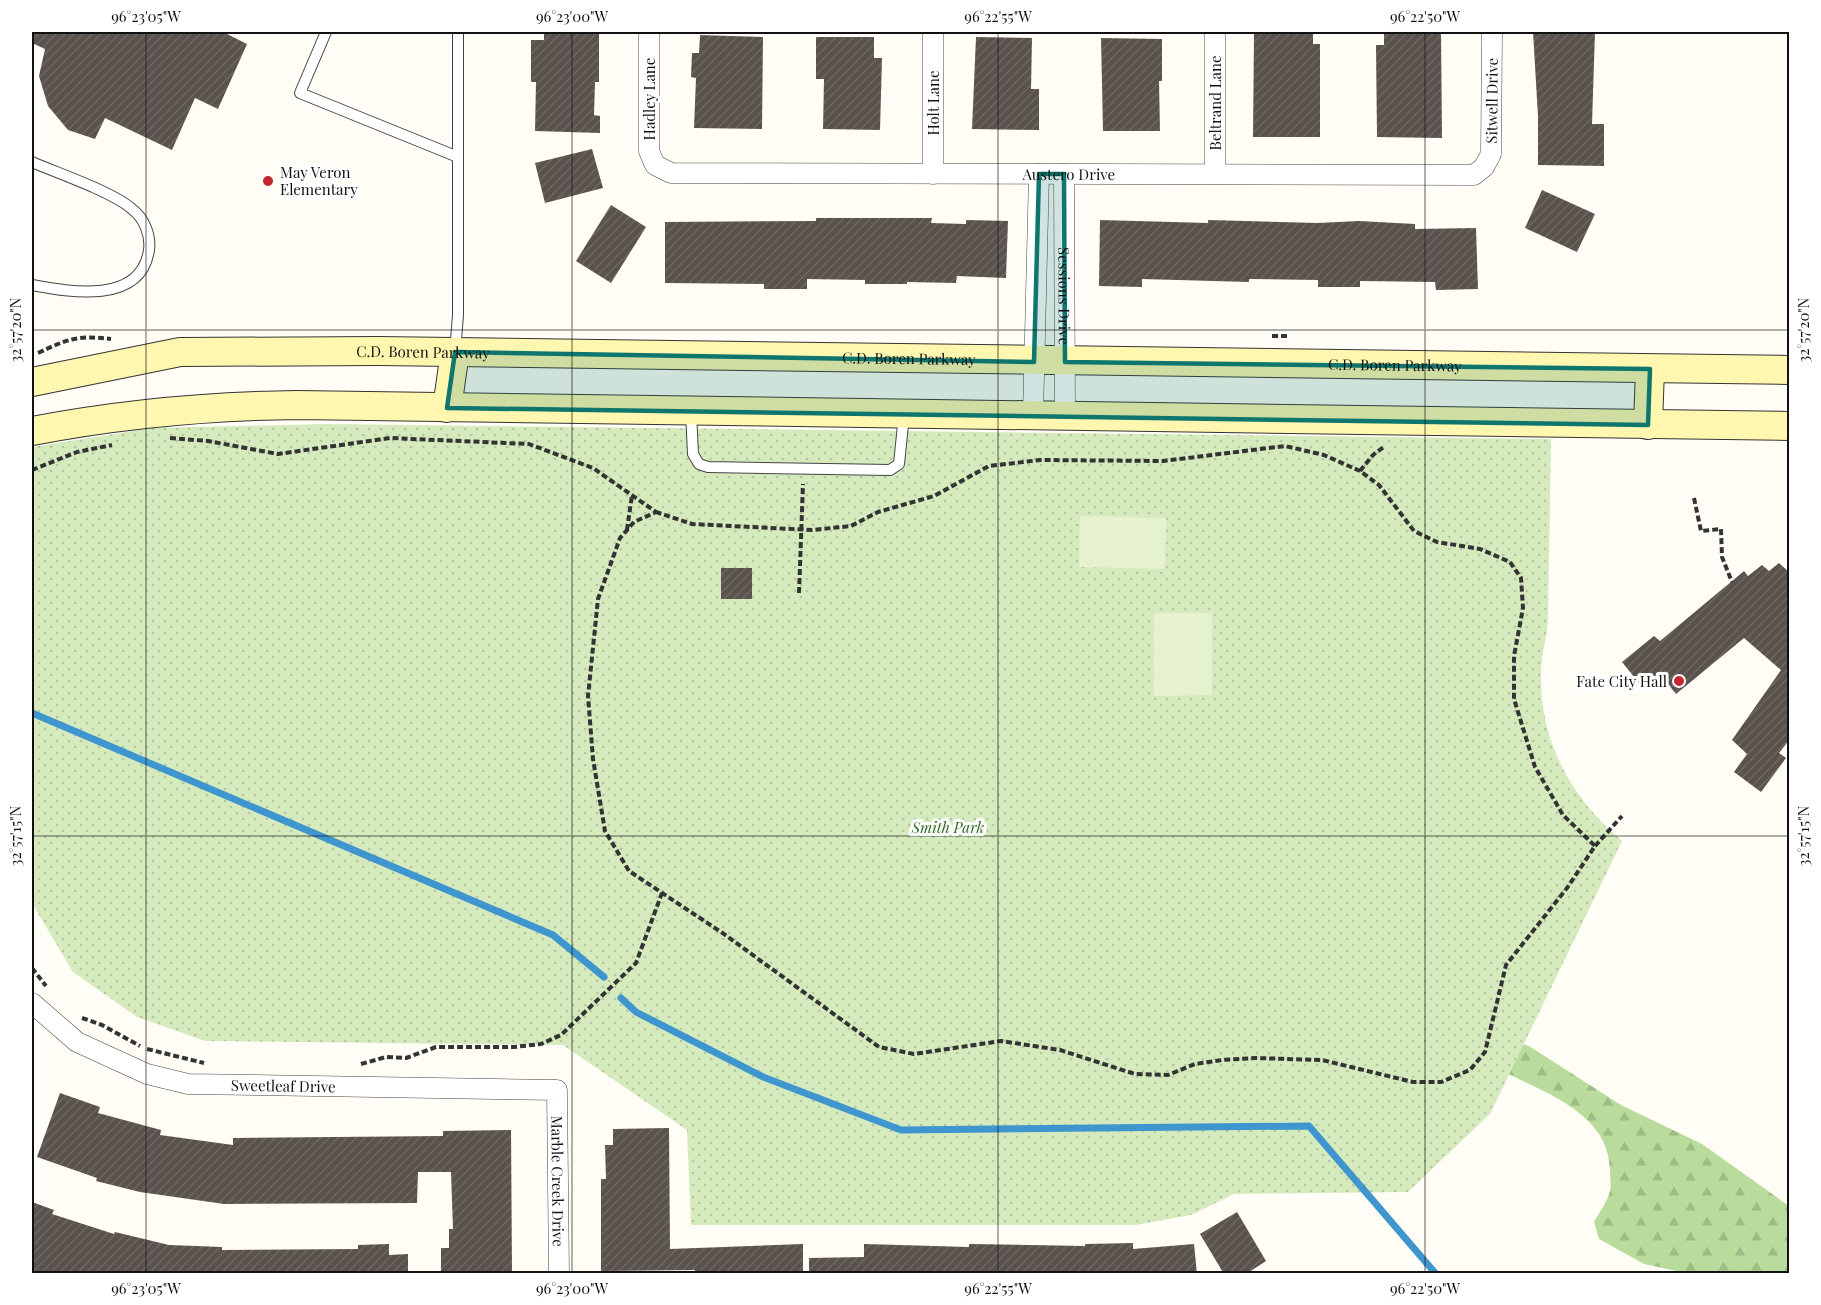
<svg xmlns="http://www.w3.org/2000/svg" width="1821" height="1305" viewBox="0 0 1821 1305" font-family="'Playfair Display',serif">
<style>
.forest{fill:url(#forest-firs)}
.park{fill:url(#park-dots)}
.pitch{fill:#e6f2cf}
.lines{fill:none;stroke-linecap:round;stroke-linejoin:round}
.stream{stroke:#3f96cf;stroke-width:7}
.building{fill:url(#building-hatch)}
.lane-casing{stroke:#444;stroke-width:12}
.street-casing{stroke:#444;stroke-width:21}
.secondary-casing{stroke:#333;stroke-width:30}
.path{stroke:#333;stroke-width:4;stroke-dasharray:6 3;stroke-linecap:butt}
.lane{stroke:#fff;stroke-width:10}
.street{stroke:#fff;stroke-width:20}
.secondary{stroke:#fff6b0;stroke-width:28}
.marked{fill:#0f766e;fill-opacity:0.2;stroke:#0f766e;stroke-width:4.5;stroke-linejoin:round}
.ticks{fill:none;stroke:#111;stroke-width:1.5;stroke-opacity:0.45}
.poi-dot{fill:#c4262e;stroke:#fff;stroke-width:2}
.labels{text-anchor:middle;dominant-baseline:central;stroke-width:6;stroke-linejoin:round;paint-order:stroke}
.street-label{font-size:15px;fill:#111;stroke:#fff}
.poi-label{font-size:15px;fill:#111;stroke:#fff;text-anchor:start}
.park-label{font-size:15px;font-style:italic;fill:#2f6b1f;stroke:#fff}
.neatline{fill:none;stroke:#111;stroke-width:2}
.ticks-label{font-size:15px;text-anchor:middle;fill:#111}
</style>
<defs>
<pattern id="forest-firs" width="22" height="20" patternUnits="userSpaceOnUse" patternTransform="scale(1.5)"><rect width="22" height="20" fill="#b9dc9c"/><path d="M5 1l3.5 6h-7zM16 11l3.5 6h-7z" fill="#9ebc85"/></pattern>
<pattern id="park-dots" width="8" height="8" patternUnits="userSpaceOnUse" patternTransform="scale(1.5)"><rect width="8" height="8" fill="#d5ebbd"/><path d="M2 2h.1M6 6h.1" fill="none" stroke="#b6c8a1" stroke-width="1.8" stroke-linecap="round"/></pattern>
<pattern id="building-hatch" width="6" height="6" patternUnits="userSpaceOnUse" patternTransform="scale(1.5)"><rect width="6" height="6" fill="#5a524d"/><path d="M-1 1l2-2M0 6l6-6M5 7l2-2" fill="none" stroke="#6d6662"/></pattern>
</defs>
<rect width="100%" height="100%" fill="#fffdf5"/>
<path class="forest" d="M1513,1041L1529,1046L1621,1105L1702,1144L1789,1206V1273H1686L1644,1264L1599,1239L1594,1222C1599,1213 1606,1204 1609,1194C1612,1187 1610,1178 1610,1171C1610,1112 1541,1091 1498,1069Z"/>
<path class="park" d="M326,424L1551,439C1550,499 1549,558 1548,617C1548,635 1541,653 1541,671C1539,740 1570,797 1622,841L1490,1114L1408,1192L1234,1194L1191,1215L1136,1225H691L687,1130L563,1045L205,1041L137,1017L73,972L32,903V447L152,428Z"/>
<g class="pitch">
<polygon points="1080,516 1166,518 1165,569 1079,567"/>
<polygon points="1154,613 1212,613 1212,695 1154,696"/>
</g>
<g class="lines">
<g class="stream">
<polyline points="32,713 553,935 604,977"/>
<polyline points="621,998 636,1012 763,1077 901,1130 1309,1126 1436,1274"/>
</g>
</g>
<g class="building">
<polygon points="32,32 223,32 247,44 218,109 195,98 172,150 105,118 95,139 68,130 48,106 39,76 45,49 32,43"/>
<polygon points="544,32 599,32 599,82 595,82 594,115 600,116 600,133 535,131 536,82 531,82 531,40 544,40"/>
<polygon points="1254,32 1313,32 1313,44 1320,44 1320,137 1253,137"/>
<polygon points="1384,32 1441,32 1442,138 1377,137 1376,45 1384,45"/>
<polygon points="1533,32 1595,32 1592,124 1604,124 1604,166 1538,165 1538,116"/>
<polygon points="700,35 763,37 762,129 694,128 696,78 691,77 692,53 699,53"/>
<polygon points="816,37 874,37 874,58 882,58 880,130 823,129 824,79 816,79"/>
<polygon points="976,37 1032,38 1031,89 1039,89 1039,130 972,129"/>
<polygon points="1101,38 1162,39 1162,81 1159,81 1160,131 1103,131"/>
<polygon points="592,149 603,188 545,203 535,163"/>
<polygon points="1542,190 1595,214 1577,252 1525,228"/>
<polygon points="611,205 646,227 611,283 576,261"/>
<polygon points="816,218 932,218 931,223 966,224 966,220 1008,221 1006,278 957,276 956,283 907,282 907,284 865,284 865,280 807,279 807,289 764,289 764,284 665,283 665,222 816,221"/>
<polygon points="1100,220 1208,223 1208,220 1318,223 1359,221 1415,224 1415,229 1476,228 1478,289 1436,290 1435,282 1360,281 1360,287 1318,287 1318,280 1249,279 1249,282 1142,279 1142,287 1099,286"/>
<polygon points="1779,563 1790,573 1790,739 1779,753 1786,758 1761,792 1734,772 1747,754 1732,740 1781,670 1744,638 1676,694 1660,674 1643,688 1622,662 1654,636 1660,641 1744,571 1748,576 1762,565 1769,571"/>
<rect x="721" y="568" width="31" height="31"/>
<polygon points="60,1093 100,1107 98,1113 161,1130 160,1135 233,1145 233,1138 443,1136 443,1131 511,1130 512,1272 441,1273 441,1248 449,1248 449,1229 453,1229 451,1172 418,1172 417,1203 224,1204 140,1192 96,1181 97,1178 37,1157"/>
<polygon points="669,1128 670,1249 803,1244 803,1274 695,1274 695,1270 601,1271 601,1179 606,1179 605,1145 613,1145 613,1129"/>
<polygon points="32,1202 54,1210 52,1214 114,1234 115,1232 169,1245 222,1247 222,1250 358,1249 358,1245 389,1244 389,1255 408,1254 408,1274 32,1274"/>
<polygon points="1237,1212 1266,1261 1246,1274 1224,1274 1200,1234"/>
<polygon points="1133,1243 1133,1249 1194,1244 1197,1274 809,1274 809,1258 864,1257 864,1244 969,1247 969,1244 1085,1246 1085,1244"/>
</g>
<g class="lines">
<defs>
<g id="lane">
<polyline points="326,32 300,93 458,157"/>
<path d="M32,162C57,173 113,192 132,209C144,218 151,235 149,250C141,305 70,292 32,285"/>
<polyline points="455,352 458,315 458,32"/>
<polyline points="691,412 693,454 699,464 708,467 890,470 899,464 904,415"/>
</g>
<g id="street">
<path id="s1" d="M649,32V151L655,165L671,173L1474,175L1484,167L1491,154L1492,32"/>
<polyline points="933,32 933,174"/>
<path id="s2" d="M1064,174L1065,417"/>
<polyline points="1215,174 1215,32"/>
<polyline points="1033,416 1039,174"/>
<path id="s3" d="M32,1003L77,1042L147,1074L188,1084L557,1090L559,1274"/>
</g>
<g id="secondary">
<path id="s4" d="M32,382L180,352L378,351L1790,370"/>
<polyline points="447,408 455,352"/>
<polyline points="1648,425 1650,369"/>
<path d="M32,431C121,414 206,406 297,405L1790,426"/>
</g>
</defs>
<use href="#lane" class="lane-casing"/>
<use href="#street" class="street-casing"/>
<use href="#secondary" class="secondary-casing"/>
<g class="path">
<polyline points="1272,336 1288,336"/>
<path d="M38,353C68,339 77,335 111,339"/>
<polyline points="170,438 208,441 278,454 390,438 529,444 593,468 656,512 634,522 620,538 598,599 588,696 593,759 605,831 629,871 724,934 879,1047 914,1054 1001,1041 1060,1050 1135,1074 1168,1075 1195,1064 1222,1060 1255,1058 1322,1060 1413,1082 1441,1082 1470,1070 1485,1052 1506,965 1567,888 1595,846 1563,815 1535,767 1514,699 1514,656 1523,608 1521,578 1510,562 1480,549 1437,542 1414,531 1379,485 1360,471 1324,455 1285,446 1163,461 1040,460 989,466 934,496 878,512 851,526 812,530 692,524 656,512"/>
<polyline points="32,470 77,452 112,445"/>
<polyline points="1360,471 1373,455 1385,446"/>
<polyline points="1694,498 1701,531 1721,529 1722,557 1732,582"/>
<polyline points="627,530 632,495"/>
<polyline points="799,593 803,484"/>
<polyline points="1595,846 1622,816"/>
<polyline points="32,968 46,986"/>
<polyline points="82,1018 102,1025 140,1046"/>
<polyline points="147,1049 204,1063"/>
<polyline points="361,1064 386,1057 406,1058 436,1047 514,1047 541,1044 561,1035 636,963 662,893"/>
</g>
<use href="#lane" class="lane"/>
<use href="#street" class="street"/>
<use href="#secondary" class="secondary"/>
</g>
<path class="marked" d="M1039,174H1064L1065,362L1650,369L1648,425L447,408L455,352L1034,362Z"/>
<path class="ticks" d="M146,32V1274M572,32V1274M998,32V1274M1425,32V1274M32,330H1790M32,836H1790"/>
<g class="poi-dot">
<circle cx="268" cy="181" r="6"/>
<circle cx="1679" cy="681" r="6"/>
</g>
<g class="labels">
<g class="street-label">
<text transform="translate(649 99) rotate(-90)">Hadley Lane</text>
<text stroke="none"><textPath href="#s1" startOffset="1036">Sitwell Drive</textPath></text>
<text transform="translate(933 103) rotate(-90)">Holt Lane</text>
<text transform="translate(1215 103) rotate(-90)">Beltrand Lane</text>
<text stroke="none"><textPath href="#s1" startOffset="550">Austero Drive</textPath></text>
<text stroke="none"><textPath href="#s2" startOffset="122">Sessions Drive</textPath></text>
<text stroke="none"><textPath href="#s4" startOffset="394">C.D. Boren Parkway</textPath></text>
<text stroke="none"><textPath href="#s4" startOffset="880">C.D. Boren Parkway</textPath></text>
<text stroke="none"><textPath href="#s4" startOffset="1366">C.D. Boren Parkway</textPath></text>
<text stroke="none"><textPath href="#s3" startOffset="274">Sweetleaf Drive</textPath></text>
<text stroke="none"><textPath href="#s3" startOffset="639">Marble Creek Drive</textPath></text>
</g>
<g class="poi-label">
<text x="280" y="172">May Veron<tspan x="280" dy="17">Elementary</tspan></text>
<text x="1667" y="681" text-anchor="end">Fate City Hall</text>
</g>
<g class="park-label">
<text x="948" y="827">Smith Park</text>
</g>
</g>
<rect width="1821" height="1305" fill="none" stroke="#ffffff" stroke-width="66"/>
<rect x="33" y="33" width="1755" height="1239" class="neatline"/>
<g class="ticks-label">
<text x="146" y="22">96°23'05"W</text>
<text x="572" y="22">96°23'00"W</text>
<text x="998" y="22">96°22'55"W</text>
<text x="1425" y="22">96°22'50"W</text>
<text transform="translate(16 330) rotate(-90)" y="5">32°57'20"N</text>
<text transform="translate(1804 330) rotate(-90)" y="5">32°57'20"N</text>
<text transform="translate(16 836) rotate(-90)" y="5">32°57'15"N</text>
<text transform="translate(1804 836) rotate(-90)" y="5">32°57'15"N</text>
<text x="146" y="1294">96°23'05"W</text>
<text x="572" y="1294">96°23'00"W</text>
<text x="998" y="1294">96°22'55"W</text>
<text x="1425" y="1294">96°22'50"W</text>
</g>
</svg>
